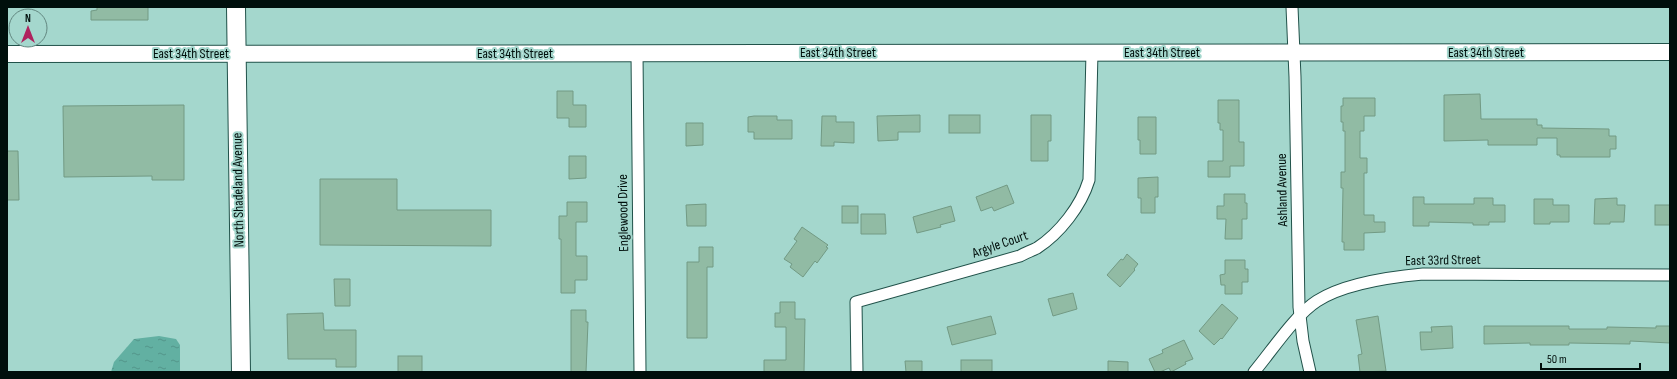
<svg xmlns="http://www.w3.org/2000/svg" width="1677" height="379" viewBox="0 0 1677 379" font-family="'Sofia Sans Condensed',sans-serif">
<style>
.water{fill:url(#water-ripples)}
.building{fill:#91bba4;stroke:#729a84}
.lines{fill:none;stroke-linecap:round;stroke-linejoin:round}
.street-casing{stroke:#21524a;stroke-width:13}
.secondary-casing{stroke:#21524a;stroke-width:18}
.primary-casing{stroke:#21524a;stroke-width:20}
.street{stroke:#fff;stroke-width:11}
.secondary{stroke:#fff;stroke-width:16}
.primary{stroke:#fff;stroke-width:18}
.labels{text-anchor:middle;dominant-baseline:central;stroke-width:4;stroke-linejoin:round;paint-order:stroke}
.street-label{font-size:14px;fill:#000f0c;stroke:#a4d7cd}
</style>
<defs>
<pattern id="water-ripples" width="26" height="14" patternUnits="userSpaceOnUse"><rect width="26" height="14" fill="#62b0a2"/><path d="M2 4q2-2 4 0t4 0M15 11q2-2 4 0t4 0" fill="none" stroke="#53968a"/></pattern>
</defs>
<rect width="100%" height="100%" fill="#a4d7cd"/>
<polygon class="water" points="159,336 176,339 180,345 180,372 111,372 114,362 134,339"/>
<g class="building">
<polygon points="97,7 148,7 148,20 91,20 91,11 97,10"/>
<polygon points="557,91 573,91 573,105 586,105 586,127 569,127 569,118 557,118"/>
<polygon points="1480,94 1481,119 1537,119 1537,125 1542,125 1542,128 1609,129 1609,136 1616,136 1616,149 1610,149 1610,157 1560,157 1560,155 1557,155 1557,138 1537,138 1537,145 1488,145 1488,140 1444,141 1444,95"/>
<polygon points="1343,98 1375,98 1375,116 1364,116 1364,131 1360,131 1360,158 1367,158 1367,173 1364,173 1364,215 1374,215 1374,222 1385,222 1385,232 1364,233 1364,250 1344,250 1344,242 1342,242 1343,188 1341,188 1341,172 1345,172 1345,131 1343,131 1343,122 1341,122 1341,106 1343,106"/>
<polygon points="1218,100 1239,100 1239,142 1244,142 1244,166 1230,166 1230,177 1208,177 1208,161 1223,161 1223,130 1220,130 1220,123 1218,123"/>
<polygon points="184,105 184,180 152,180 152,176 64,177 63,106"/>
<polygon points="920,115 920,132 898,132 898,140 878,141 877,116"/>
<rect x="949" y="115" width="31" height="18"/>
<polygon points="1031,115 1051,115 1051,141 1048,141 1048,161 1031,161"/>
<polygon points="754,116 777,116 777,120 792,120 792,139 754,139 754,132 748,132 748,117"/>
<polygon points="822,116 836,116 836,122 854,122 854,143 834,142 834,146 821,146"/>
<polygon points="1138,117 1156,117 1156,154 1140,154 1140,140 1138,140"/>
<polygon points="686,123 703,123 703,145 686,146"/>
<polygon points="7,151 18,151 19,200 7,200"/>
<polygon points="569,156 586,156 586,178 569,179"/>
<polygon points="1158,177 1158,197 1155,197 1155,213 1141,213 1141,198 1138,198 1138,178"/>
<polygon points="320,179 397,179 397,210 491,210 491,246 320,245"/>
<polygon points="1007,185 1014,203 994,211 992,207 981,211 976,197"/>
<polygon points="1224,194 1245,194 1245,203 1247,203 1247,219 1242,219 1242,239 1225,239 1226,219 1217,219 1217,206 1224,206"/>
<polygon points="1413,197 1424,197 1424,204 1474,204 1474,198 1493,198 1493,205 1505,205 1505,222 1489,222 1489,225 1473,225 1473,223 1429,222 1429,226 1413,226"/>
<polygon points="1617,198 1617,205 1625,205 1624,222 1610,222 1610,224 1594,224 1595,199"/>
<polygon points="1534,199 1553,199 1553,205 1569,205 1569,222 1550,222 1550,224 1534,224"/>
<polygon points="567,202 587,202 587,222 576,222 576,256 587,256 587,280 575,280 575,293 561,293 561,239 559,239 559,216 567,216"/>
<polygon points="706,204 706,226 687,226 686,205"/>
<rect x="1655" y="205" width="15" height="20"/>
<rect x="842" y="206" width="16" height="17"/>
<polygon points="951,206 955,221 940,225 941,227 917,233 913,217"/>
<polygon points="861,214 885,214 886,234 861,234"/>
<polygon points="802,227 828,245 826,247 828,248 817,263 815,261 803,277 790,267 792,264 784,259 797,241 794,239"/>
<polygon points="699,247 713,247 713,267 707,267 707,338 687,338 687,262 699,262"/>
<polygon points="1127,254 1138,264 1134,269 1135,270 1120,287 1107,275 1121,259 1123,260"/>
<polygon points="1225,260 1245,260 1245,269 1248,269 1248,282 1242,282 1242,294 1225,294 1225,285 1221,285 1220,275 1225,274"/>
<polygon points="334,279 350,279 350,306 335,306"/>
<polygon points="1073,293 1077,309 1053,316 1048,299"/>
<polygon points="780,302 795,302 795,319 805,319 804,372 764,372 764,360 786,360 786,327 775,327 775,313 780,313"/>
<polygon points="1222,304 1238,318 1222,339 1221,338 1214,345 1199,331"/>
<polygon points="571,310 586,310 586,322 588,322 586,372 571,372"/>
<polygon points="323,313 324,330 356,330 356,367 336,367 336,359 288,359 287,314"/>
<polygon points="991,316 996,334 952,345 947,327"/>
<polygon points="1378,316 1386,371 1360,372 1358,355 1362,354 1356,320"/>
<polygon points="1452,326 1453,348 1421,350 1420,332 1432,332 1431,327"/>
<polygon points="1484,326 1569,326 1569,329 1607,329 1607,327 1656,328 1656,326 1670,326 1670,343 1630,341 1630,344 1569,343 1569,345 1530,345 1530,343 1484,344"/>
<polygon points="1184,340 1193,359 1185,362 1186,364 1171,372 1169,368 1160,372 1155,372 1149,359 1163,353 1162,350"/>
<rect x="398" y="356" width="24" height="16"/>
<rect x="961" y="360" width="31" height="12"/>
<polygon points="905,361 922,361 922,372 906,372"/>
<polygon points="1108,361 1128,362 1128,372 1108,372"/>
</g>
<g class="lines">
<defs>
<g id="street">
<polyline points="1292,7 1295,77 1299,307 1303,341 1310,372"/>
<polyline points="637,53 640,372"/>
<path d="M857,372L856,302L1020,256C1025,253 1031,251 1037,248C1060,233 1081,206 1089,180L1092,52"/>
<path d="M1254,372C1271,352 1295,315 1317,301C1345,283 1390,277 1423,274L1670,275"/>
</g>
<polyline id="secondary" points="7,54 1670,52"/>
<polyline id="primary" points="236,7 241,372"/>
</defs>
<use href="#street" class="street-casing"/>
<use href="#secondary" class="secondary-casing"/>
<use href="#primary" class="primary-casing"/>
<use href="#street" class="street"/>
<use href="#secondary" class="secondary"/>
<use href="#primary" class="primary"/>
</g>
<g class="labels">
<g class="street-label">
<text x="838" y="52">East 34th Street</text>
<text x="1162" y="52">East 34th Street</text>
<text x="1486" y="52">East 34th Street</text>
<text x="191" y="53">East 34th Street</text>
<text x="515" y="53">East 34th Street</text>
<text transform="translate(238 190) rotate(-91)">North Shadeland Avenue</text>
<text transform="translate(1282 190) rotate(-91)">Ashland Avenue</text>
<text transform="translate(623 213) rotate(-91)">Englewood Drive</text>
<text transform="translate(1000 244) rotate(-19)">Argyle Court</text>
<text transform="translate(1443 260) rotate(-1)">East 33rd Street</text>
</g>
</g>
<rect width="1677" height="379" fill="none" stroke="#000f0c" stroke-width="16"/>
<g transform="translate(28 28)"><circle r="19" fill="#a4d7cd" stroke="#628780"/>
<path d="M0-3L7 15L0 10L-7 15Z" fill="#af225e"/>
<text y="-6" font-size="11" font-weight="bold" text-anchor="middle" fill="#000f0c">N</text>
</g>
<path d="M1541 363v6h99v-6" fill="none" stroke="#000f0c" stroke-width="2"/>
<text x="1547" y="363" font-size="12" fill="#000f0c" stroke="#a4d7cd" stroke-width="3" paint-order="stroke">50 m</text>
</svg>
